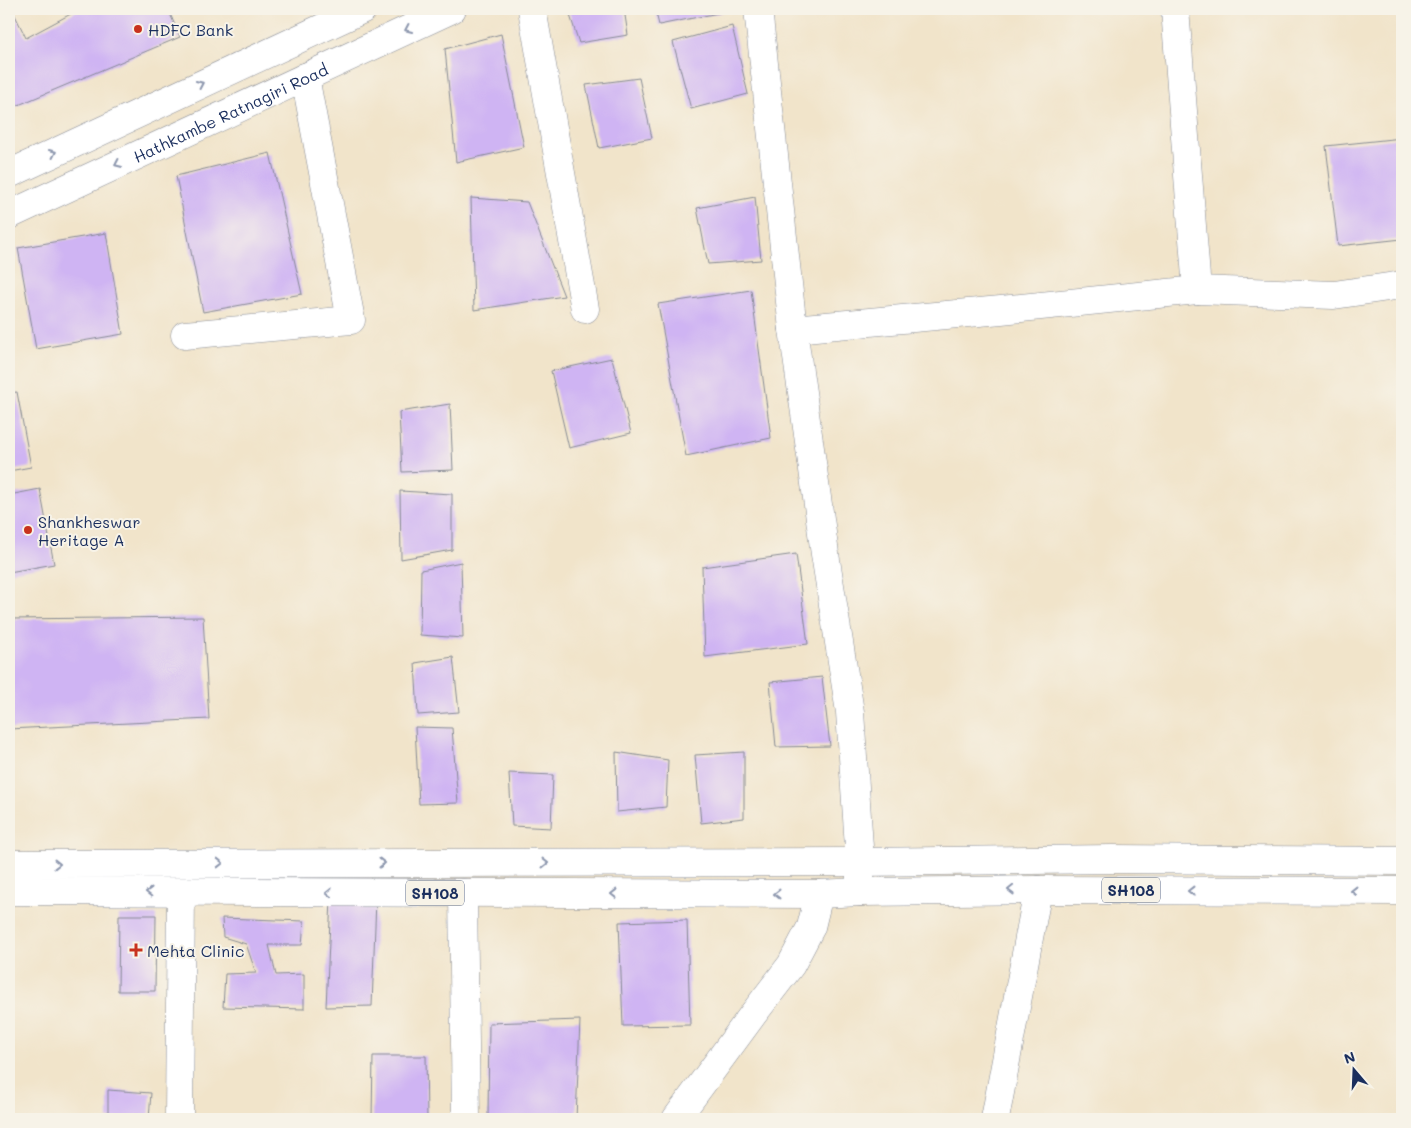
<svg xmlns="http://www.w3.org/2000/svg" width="1411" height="1128" viewBox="0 0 1411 1128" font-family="Mali,sans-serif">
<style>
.building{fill:#cfb4f3}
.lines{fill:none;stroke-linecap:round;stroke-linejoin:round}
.minor-casing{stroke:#868a94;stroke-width:29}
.major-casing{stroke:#868a94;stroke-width:29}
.minor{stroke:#fff;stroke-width:28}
.major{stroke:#fff;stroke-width:28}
.oneway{stroke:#8d97ae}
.poi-dot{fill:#c8321e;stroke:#f7f3e8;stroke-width:2}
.labels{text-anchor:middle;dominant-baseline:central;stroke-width:4;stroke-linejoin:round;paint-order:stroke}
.shield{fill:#f7f3e8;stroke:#5d6a87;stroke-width:1}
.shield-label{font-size:15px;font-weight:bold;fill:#1b2f5e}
.poi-label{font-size:16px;fill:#1b2f5e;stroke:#f7f3e8;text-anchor:start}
.street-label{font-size:16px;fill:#1b2f5e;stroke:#f7f3e8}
</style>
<rect width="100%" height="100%" fill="#f7f3e8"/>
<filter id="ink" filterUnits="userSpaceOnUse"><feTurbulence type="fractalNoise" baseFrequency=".02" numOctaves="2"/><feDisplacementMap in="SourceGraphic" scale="10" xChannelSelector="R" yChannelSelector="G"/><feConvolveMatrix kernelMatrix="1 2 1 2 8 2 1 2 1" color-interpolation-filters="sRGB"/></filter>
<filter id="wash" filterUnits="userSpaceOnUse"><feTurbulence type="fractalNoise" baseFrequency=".0096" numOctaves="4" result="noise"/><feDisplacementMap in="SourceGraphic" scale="20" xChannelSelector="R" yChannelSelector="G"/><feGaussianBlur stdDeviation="1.12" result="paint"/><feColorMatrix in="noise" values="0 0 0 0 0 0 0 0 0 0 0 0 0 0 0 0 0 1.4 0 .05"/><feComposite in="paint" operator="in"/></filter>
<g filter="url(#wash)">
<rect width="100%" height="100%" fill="#f1e4ca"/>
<g id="blocks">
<g class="building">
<polygon points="9,9 12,9 26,38 80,9 168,9 180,37 9,109"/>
<polygon points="568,9 624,9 628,35 579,43"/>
<polygon points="655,9 723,9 723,12 659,25"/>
<polygon points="732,26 748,94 691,109 673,42"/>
<polygon points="501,34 524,147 456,162 445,49"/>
<polygon points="639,78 652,138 599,148 586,85"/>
<polygon points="1402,138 1402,239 1338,246 1326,146"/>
<polygon points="270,153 302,294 203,312 176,176"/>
<polygon points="755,197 761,260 708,264 697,208"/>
<polygon points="471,198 527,202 564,296 474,310"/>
<polygon points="106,233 123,334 36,349 18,248"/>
<polygon points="751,290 771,438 686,456 658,304"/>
<polygon points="612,358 631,433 569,448 551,371"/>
<polygon points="17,392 31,467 9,471 9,393"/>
<polygon points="450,404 453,470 402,472 399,412"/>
<polygon points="40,489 54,564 9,572 9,495"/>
<polygon points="400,491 452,494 452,550 401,559"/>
<polygon points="796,554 808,644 705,657 702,567"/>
<polygon points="461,562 463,638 420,635 421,570"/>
<polygon points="203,617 209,719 9,729 9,619"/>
<polygon points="453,657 459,712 418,715 415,663"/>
<polygon points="822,677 830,746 776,747 770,682"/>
<polygon points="415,727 452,728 458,803 419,804"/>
<polygon points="616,752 668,760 666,807 617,812"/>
<polygon points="744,752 744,818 701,823 695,755"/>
<polygon points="509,773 553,775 551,828 512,826"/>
<polygon points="331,899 376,899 372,1006 326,1007"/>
<polygon points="119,915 156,915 155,991 118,991"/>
<polygon points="222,918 304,921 302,945 269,945 276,975 304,974 304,1009 223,1007 225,974 256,973 246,944 223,937"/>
<polygon points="687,920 690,1025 623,1026 619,922"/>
<polygon points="580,1020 576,1119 488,1119 489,1023"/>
<polygon points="373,1056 426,1056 427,1119 372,1119"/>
<polygon points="108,1090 151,1093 149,1119 108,1119"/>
</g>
</g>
</g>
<g filter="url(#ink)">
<use href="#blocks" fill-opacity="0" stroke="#868a94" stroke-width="1"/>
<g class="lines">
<defs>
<g id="minor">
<polyline points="532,9 585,309"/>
<polyline points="758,9 793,329 825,554 850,712 860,862 860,892"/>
<polyline points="1175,9 1197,290 1334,295 1402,285"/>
<polyline points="793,329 1001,310 1197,290"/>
<polyline points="185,335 351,320 305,77"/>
<polyline points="463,893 466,1119"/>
<polyline points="179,1119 181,892"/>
<polyline points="676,1119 754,1013 791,965 811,927 819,894"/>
<polyline points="995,1119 1038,890"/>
</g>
<g id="major">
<polyline points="9,174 363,9"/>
<path id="s1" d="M9,215L452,9"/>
<polyline points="9,864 860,862 1112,859 1402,861"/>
<polyline points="9,891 819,894 860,892 1038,890 1402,891"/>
</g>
</defs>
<use href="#minor" class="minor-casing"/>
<use href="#major" class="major-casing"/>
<use href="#minor" class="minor"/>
<use href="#major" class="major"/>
</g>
<defs><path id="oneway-chevron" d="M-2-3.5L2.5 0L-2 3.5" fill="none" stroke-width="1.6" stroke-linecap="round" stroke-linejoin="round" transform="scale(1.25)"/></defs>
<g class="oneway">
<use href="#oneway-chevron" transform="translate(408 29) rotate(155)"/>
<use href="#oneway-chevron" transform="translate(200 84) rotate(-25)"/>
<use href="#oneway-chevron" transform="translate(53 153) rotate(-25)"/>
<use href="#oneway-chevron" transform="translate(118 164) rotate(155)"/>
<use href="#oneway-chevron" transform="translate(220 863)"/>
<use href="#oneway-chevron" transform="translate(382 863)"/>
<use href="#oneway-chevron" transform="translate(545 863)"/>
<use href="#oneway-chevron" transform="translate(57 864)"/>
<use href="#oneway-chevron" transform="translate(1011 890) rotate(179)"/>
<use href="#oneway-chevron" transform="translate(1191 891) rotate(-180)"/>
<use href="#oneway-chevron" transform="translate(1354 891) rotate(-180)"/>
<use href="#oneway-chevron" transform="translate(149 892) rotate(-179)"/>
<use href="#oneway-chevron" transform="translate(329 893) rotate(-180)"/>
<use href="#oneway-chevron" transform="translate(614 894) rotate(-180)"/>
<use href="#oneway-chevron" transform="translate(777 894) rotate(-180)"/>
</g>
</g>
<g class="poi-dot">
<circle cx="138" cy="29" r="5"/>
<circle cx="28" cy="530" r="5"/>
<path d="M133.5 942.5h5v5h5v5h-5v5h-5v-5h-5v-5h5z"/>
</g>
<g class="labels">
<g class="shield">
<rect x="1102" y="877.5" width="58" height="25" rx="4"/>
<rect x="406" y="880.5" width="58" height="25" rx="4"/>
</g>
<g class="shield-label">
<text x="1131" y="890">SH108</text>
<text x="435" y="893">SH108</text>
</g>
<g class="poi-label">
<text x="148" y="29">HDFC Bank</text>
<text x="38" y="521">Shankheswar<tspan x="38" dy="18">Heritage A</tspan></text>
<text x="147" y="950">Mehta Clinic</text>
</g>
<g class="street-label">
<text stroke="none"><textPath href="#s1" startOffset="244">Hathkambe Ratnagiri Road</textPath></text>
</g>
</g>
<rect width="1411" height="1128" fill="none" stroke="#f7f3e8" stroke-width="30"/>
<g transform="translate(1354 1070) rotate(341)" stroke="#f7f3e8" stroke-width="4" paint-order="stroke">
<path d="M0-4L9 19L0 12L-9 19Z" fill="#1b2f5e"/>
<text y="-8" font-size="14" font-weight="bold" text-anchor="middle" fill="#1b2f5e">N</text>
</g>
</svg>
